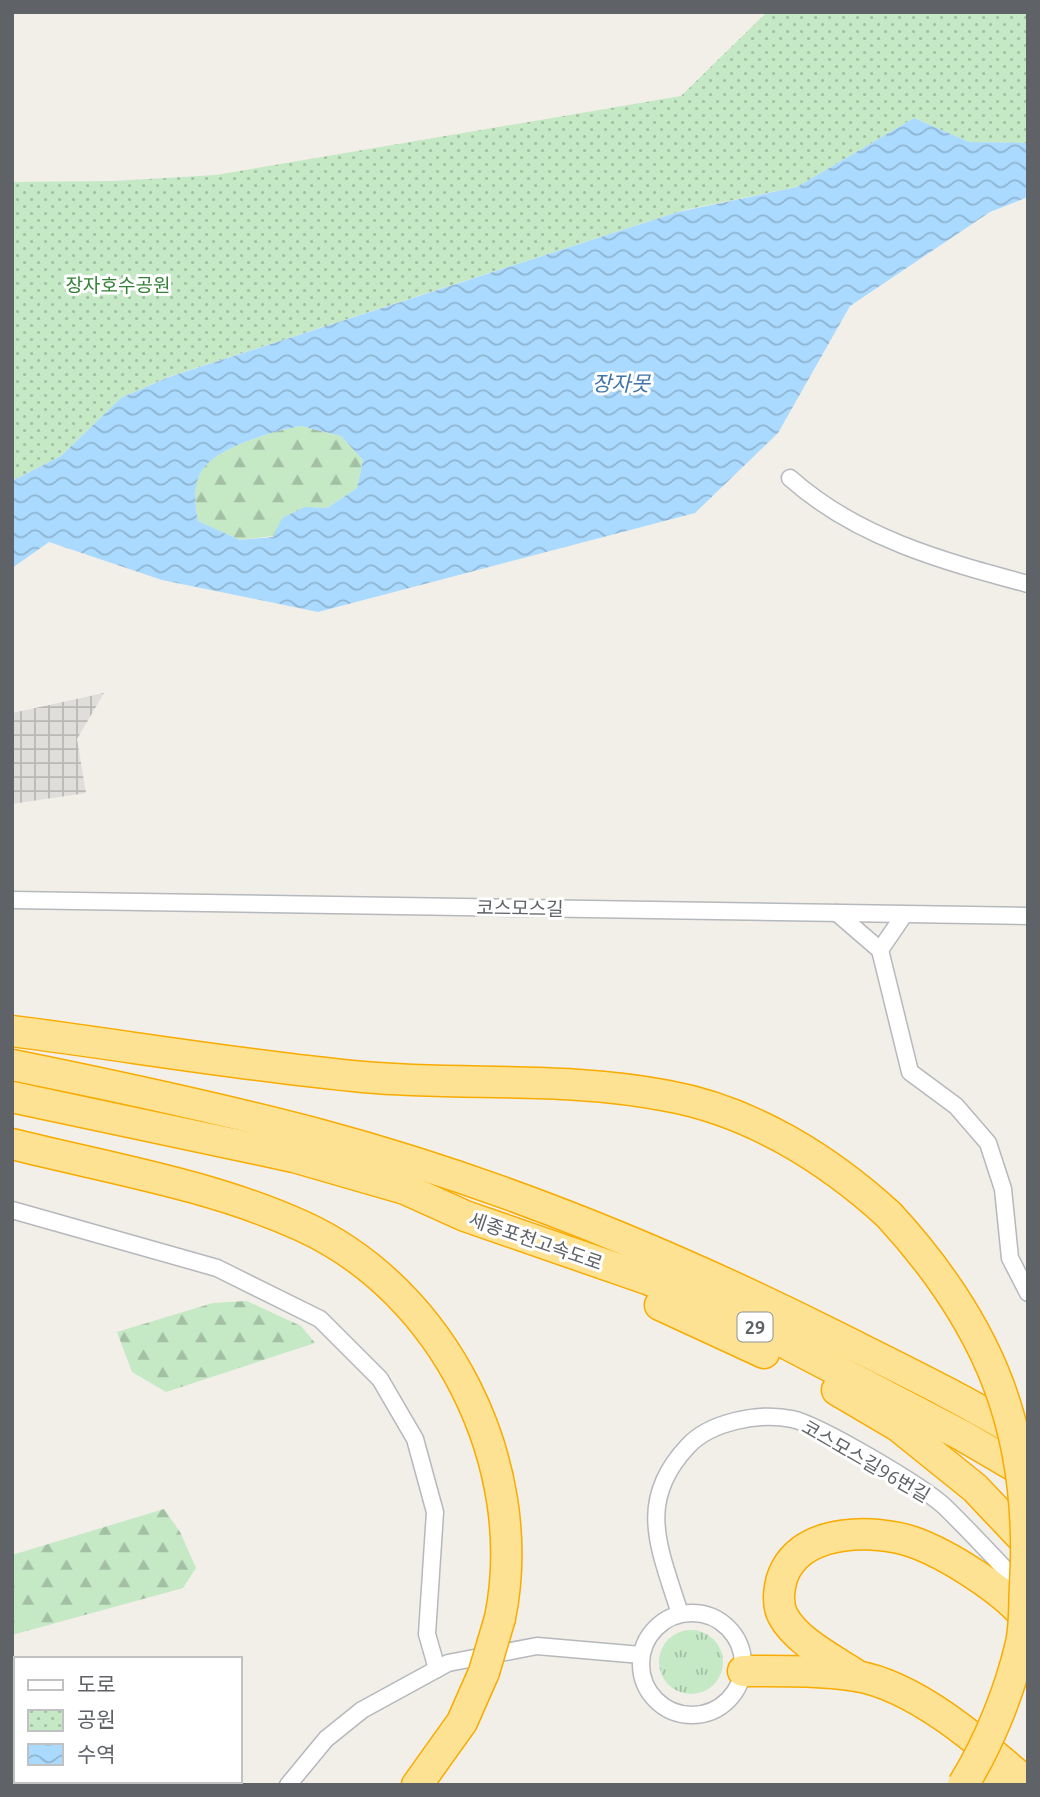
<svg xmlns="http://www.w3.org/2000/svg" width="1040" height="1797" viewBox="0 0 1040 1797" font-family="Ubuntu,'Noto Sans KR',sans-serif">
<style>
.industrial{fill:url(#industrial-grid)}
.grass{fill:url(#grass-tufts)}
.forest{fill:url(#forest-firs)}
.park{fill:url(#park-dots)}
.water{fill:url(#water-waves);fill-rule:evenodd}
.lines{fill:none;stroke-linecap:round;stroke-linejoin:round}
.street-casing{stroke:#b5b8bc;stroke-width:19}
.highway-casing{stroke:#f9ab00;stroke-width:33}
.street{stroke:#fff;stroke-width:16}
.highway{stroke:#fde293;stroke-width:30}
.highway-bridge-casing{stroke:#f9ab00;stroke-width:33;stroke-linecap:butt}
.highway-bridge{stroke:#fde293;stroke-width:30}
.labels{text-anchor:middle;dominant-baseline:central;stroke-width:6;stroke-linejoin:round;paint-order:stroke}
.shield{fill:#fff;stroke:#8f9295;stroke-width:2}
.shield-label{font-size:18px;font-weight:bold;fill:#5f6368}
.park-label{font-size:19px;fill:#348238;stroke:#fff}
.street-label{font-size:19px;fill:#5f6368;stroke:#fff}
.water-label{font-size:21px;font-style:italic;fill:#4174aa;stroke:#fff}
</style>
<defs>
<pattern id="industrial-grid" width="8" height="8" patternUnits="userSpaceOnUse" patternTransform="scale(1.75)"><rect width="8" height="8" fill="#e0deda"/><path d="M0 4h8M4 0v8" fill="none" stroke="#b9b8b5"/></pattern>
<pattern id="grass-tufts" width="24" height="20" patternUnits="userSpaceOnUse" patternTransform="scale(1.75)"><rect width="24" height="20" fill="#c5e8c5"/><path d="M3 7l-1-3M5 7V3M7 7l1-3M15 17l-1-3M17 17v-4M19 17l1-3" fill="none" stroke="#a3c0a4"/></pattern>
<pattern id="forest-firs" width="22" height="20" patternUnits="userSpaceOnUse" patternTransform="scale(1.75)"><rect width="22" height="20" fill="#c5e8c5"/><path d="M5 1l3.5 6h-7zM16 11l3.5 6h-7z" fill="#a3c0a4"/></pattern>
<pattern id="park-dots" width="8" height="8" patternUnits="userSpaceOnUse" patternTransform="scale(1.75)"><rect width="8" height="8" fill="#c5e8c5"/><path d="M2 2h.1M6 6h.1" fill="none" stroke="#a3c0a4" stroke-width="1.8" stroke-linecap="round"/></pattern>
<pattern id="water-waves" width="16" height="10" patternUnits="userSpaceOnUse" patternTransform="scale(1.75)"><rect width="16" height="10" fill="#aadaff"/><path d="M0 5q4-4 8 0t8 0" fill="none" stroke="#8eb4d2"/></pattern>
</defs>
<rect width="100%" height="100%" fill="#f1efe8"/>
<polygon class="industrial" points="104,693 77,739 86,793 12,804 12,713"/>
<circle class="grass" cx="691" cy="1662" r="32"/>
<g class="forest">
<path d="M301,426L341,436L363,460L357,488L327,508L305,507L273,536L240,540L198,521C190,477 198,462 238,445C260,436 278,430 301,426Z"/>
<polygon points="247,1301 301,1326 315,1343 166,1392 132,1372 117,1332 213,1303"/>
<polygon points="164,1509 180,1532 196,1568 183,1588 12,1635 12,1555"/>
</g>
<polygon class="park" points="767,12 1028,12 1028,143 969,142 914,118 797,187 684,210 168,377 121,398 61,456 12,481 12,182 114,181 216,175 681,96"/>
<path class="water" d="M914,118L969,142L1028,143V197L990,212L850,306L778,433L695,513L318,612L162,580L49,542L12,568V481L61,456L121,398L169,377L678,212L797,187ZM301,426L341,436L363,460L357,488L327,508L305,507L282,518L273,537L240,540L198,521C190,478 199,462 238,445C260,436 278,430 301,426Z"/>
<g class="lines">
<defs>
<g id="street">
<path d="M790,478C857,538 943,561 1028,584"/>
<polyline points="12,900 1028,916"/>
<polyline points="837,913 880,950 904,915"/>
<polyline points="880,950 910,1072 956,1106 988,1143 1003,1189 1010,1258 1028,1293"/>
<polyline points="12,1210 217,1268 320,1319 380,1379 415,1439 435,1512 427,1634 437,1669"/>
<circle cx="692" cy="1664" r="51"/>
<path d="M680,1614C660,1549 635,1502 688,1446C710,1422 759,1412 792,1419C820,1425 922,1486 944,1506C972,1533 998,1562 1025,1590"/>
<polyline points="288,1785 326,1739 362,1710 448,1663 537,1646 641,1655"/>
</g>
<g id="highway">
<path d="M12,1031C129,1046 245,1066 363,1077C465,1086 568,1076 668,1096C751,1111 828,1159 889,1215"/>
<path d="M12,1065C116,1086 219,1108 321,1135C500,1183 674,1255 839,1338C903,1370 967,1401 1027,1438"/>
<polyline points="12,1097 294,1157 405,1189 465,1216 647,1279 720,1309 963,1436 1028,1474"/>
<path d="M12,1144C108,1168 212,1185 302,1226C445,1291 531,1465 500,1618"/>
<polyline points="660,1305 764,1353"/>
<polyline points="837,1390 898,1426 975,1488 1028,1544"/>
<path d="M743,1671C780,1671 819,1670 856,1676C917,1686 983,1745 1028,1784"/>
<path d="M858,1676C834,1660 797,1642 783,1616C776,1603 779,1582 786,1569C808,1529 874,1529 913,1542C947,1554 1006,1591 1028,1620"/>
<polyline points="982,1744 993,1776 991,1785"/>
<polyline points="417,1785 462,1722 484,1672"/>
</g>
</defs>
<use href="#street" class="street-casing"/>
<use href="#highway" class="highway-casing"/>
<use href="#street" class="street"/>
<use href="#highway" class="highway"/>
<defs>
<g id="highway-bridge">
<path d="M889,1215C991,1326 1034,1434 1025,1585C1024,1604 1025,1625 1021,1643C1010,1691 989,1743 963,1785"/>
<polyline points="484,1672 500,1618"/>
</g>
</defs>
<use href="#highway-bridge" class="highway-bridge-casing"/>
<use href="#highway-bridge" class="highway-bridge"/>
</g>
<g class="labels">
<rect class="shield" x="737.5" y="1312.5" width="35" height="29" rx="5"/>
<g class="shield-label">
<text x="755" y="1327">29</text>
</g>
<g class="park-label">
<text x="118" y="285">장자호수공원</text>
</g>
<g class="street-label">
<text transform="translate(520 908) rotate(1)">코스모스길</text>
<text transform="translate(536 1241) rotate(19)">세종포천고속도로</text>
<text transform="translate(866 1461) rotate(30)">코스모스길96번길</text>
</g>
<g class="water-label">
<text x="621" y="383">장자못</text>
</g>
</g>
<rect width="1040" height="1797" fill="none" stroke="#5f6368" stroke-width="28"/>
<rect x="14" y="1657" width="228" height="126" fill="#ffffff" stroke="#bfc1c3" stroke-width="2"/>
<rect x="28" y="1680" width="35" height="10" fill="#ffffff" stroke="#bfc1c3" stroke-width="2"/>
<text x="77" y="1692" font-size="21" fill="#5f6368">도로</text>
<rect x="28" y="1710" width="35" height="21" fill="url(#park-dots)" stroke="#bfc1c3" stroke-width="2"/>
<text x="77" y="1727" font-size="21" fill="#5f6368">공원</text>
<rect x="28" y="1744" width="35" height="21" fill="url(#water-waves)" stroke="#bfc1c3" stroke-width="2"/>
<text x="77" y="1762" font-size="21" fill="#5f6368">수역</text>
</svg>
